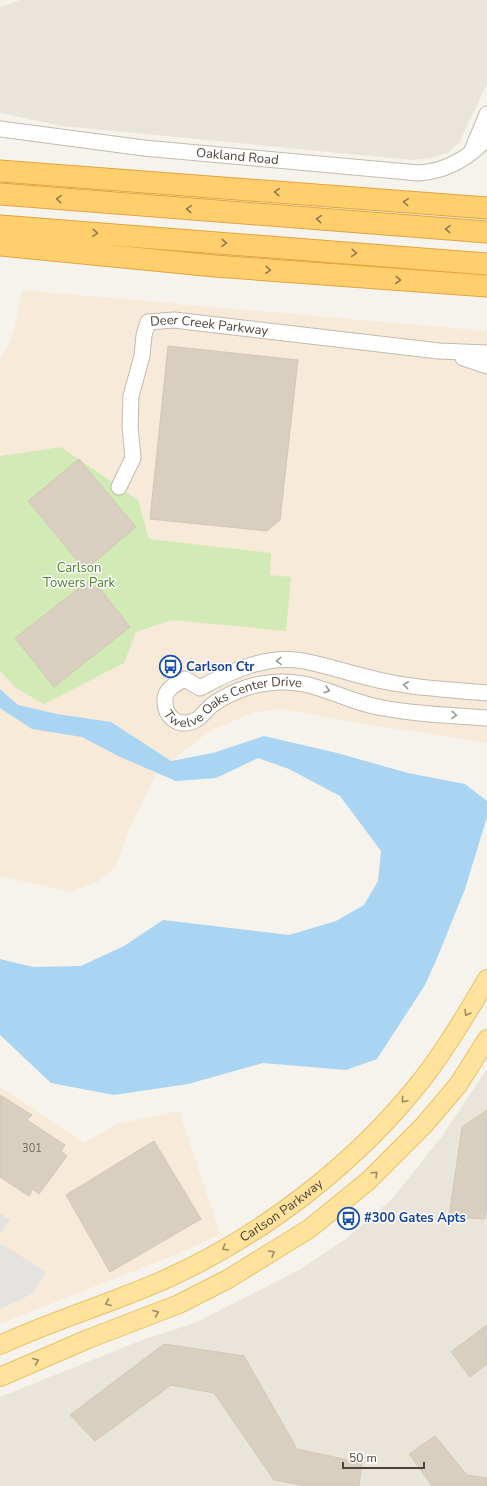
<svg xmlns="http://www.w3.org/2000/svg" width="487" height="1486" viewBox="0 0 487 1486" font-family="'Nunito Sans',sans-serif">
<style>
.residential{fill:#eae5da}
.commercial{fill:#f7ead8}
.green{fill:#d2eab5}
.parking{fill:#e5e3e0}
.water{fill:#a9d4f2}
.building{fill:#d8cfc1;stroke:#d3c7b4}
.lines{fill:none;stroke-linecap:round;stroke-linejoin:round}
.minor-casing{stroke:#c2bbae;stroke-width:17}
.major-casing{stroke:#e6c16a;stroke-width:20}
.highway-casing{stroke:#e0a43c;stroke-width:23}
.minor{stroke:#fff;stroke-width:15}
.major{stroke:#ffe39c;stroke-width:18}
.highway{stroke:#ffcf6e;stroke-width:21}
.oneway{stroke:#937c4e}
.oneway2{stroke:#9c9892}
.oneway3{stroke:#9c8c66}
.labels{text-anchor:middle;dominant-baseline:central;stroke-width:3;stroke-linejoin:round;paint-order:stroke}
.number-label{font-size:11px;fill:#6e675b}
.street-label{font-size:13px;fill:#4b4439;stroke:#fff}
.park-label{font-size:13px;fill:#4a7f2a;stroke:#fff}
.transit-label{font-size:13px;font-weight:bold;fill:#164399;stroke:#fff;text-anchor:start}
</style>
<rect width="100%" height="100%" fill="#f6f3ec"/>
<g class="residential">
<polygon points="20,0 487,0 487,84 459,143 448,153 431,158 412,160 62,126 0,113 0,7"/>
<polygon points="487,1069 487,1486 0,1486 0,1397 142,1340 195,1323 301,1269 347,1238 392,1199 442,1136"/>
</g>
<g class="commercial">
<polygon points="22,290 487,331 487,743 347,721 282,709 255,712 216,728 199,739 156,773 128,831 116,866 98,882 70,892 0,876 0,359 9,343 17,320"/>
<polygon points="0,1086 84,1143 117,1124 179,1111 220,1234 182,1252 0,1324"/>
</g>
<polygon class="green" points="61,447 138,500 149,539 271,553 270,575 291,577 286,631 172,620 136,632 124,663 44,704 16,688 0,671 0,456"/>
<g class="parking">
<polygon points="0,1213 10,1220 0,1234"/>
<polygon points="0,1243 46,1272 32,1294 0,1309"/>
</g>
<polygon class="water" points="0,689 18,705 57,714 111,722 171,761 213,753 264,736 337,753 408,773 465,784 487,801 487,817 465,889 438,956 425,985 377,1059 346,1070 263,1063 188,1084 114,1095 51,1083 0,1035 0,959 33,967 81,966 124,946 163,920 289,935 336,921 364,905 378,881 381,851 340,796 289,769 258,758 216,778 176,781 118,756 82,737 32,729 0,708"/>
<g class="building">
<polygon points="168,346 298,360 280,520 267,531 150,519"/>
<polygon points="79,459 136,527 85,570 28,501"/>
<polygon points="92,578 130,627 54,687 15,638"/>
<polygon points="0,1095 32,1115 27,1120 65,1145 61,1151 67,1156 39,1194 33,1189 29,1196 0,1177"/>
<polygon points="487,1110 487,1206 485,1219 449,1217 462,1127"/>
<polygon points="154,1141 201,1219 110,1272 66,1195"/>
<polygon points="487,1325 487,1364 470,1377 451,1352"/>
<polygon points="164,1344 244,1356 297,1449 362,1463 359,1486 306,1486 274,1480 214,1393 171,1385 95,1441 70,1415"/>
<polygon points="435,1436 467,1475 487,1478 487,1486 432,1486 409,1454"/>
</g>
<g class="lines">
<defs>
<g id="minor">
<path id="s1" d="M0,129L144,148L419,173C446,171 469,158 487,138"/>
<polyline points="473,148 487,114"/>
<polyline points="463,358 487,366"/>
<path id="s2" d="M119,487L133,458L130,426L131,396L142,356L144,335L148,322L174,320L439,351L487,353"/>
<path id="s3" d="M487,693C456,690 424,689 393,683C363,678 334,667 304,661C267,654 231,671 200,688L185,679C176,684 166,688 165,699C164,716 177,728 194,721C201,718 206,710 212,705C227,694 249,685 268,683C310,677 334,697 373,706C410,714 449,715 487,718"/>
</g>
<g id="major">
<path id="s4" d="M0,1345C54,1320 112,1303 166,1279C265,1234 358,1162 424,1077C448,1046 468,1012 487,979"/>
<polyline points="0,1377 88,1339 179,1304 228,1279 309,1229 368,1181 425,1124 458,1085 487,1039"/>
</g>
<g id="highway">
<polyline points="0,171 487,208"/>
<polyline points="0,194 487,232"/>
<polyline points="0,226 487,264"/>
<polyline points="0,245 215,266 487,286"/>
</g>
</defs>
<use href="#minor" class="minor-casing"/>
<use href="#major" class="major-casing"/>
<use href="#highway" class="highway-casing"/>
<use href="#minor" class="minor"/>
<use href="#major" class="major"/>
<use href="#highway" class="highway"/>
</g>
<defs><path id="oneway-chevron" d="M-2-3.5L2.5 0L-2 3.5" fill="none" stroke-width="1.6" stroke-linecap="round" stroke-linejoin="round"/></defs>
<g class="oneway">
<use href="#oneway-chevron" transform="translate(277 192) rotate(-176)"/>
<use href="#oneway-chevron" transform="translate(59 199) rotate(-176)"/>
<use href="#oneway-chevron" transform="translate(406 202) rotate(-175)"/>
<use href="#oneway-chevron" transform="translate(189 209) rotate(-176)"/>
<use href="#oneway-chevron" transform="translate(319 219) rotate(-176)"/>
<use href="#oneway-chevron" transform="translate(448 229) rotate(-176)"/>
<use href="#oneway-chevron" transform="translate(95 233) rotate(4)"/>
<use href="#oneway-chevron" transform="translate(224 243) rotate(4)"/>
<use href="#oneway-chevron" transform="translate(354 253) rotate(4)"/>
<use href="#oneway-chevron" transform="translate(268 270) rotate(5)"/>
<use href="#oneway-chevron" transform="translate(398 280) rotate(4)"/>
</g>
<g class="oneway2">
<use href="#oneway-chevron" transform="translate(279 661) rotate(177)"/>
<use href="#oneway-chevron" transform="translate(406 685) rotate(-174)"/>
<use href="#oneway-chevron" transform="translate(327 690) rotate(17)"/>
<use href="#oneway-chevron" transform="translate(454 715) rotate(5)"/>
</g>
<g class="oneway3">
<use href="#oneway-chevron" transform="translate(467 1013) rotate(121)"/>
<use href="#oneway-chevron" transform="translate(404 1100) rotate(131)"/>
<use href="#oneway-chevron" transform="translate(375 1174) rotate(-45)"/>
<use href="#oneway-chevron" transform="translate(225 1248) rotate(149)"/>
<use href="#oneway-chevron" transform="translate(272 1253) rotate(-31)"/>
<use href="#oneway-chevron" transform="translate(108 1303) rotate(159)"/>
<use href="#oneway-chevron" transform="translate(156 1313) rotate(-21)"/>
<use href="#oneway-chevron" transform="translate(36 1361) rotate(-23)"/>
</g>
<defs>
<symbol id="bus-ring" viewBox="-11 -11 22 22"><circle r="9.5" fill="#fff" stroke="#1a4fb4" stroke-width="1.5"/><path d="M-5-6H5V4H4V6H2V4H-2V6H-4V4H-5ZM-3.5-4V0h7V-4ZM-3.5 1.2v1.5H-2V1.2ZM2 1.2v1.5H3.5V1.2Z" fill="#1a4fb4"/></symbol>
</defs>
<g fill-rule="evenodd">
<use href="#bus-ring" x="158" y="654" width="25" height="25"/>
<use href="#bus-ring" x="336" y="1206" width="25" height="25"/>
</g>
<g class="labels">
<g class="number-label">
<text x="32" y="1148">301</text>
</g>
<g class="street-label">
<text stroke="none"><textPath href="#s1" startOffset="239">Oakland Road</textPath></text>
<text stroke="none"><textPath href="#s2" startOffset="232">Deer Creek Parkway</textPath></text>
<text stroke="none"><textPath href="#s3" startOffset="431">Twelve Oaks Center Drive</textPath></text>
<text stroke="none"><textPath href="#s4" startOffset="313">Carlson Parkway</textPath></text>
</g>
<g class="park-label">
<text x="79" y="568">Carlson<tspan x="79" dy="15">Towers Park</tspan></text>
</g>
<g class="transit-label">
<text x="186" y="667">Carlson Ctr</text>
<text x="364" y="1218">#300 Gates Apts</text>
</g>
</g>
<path d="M343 1462v6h81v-6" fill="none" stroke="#4b4439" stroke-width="2"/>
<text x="349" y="1462" font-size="12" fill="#4b4439" stroke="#ffffff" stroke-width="3" paint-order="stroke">50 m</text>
</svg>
